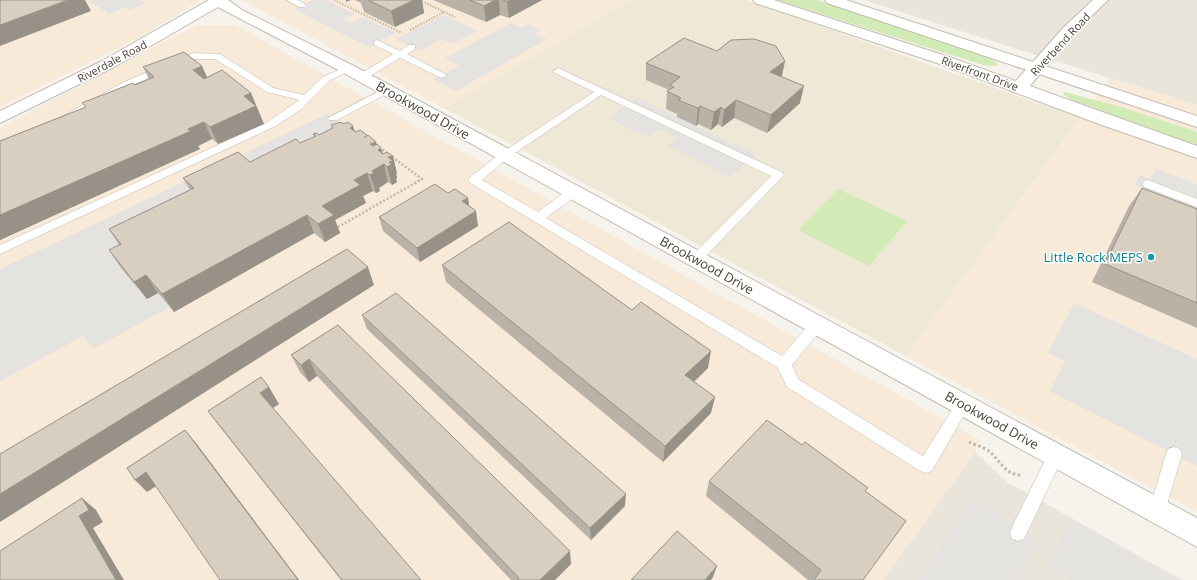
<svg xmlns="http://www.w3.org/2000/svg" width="1197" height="580" viewBox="0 0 1197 580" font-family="'Open Sans',sans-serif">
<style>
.residential{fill:#eae5da}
.commercial{fill:#f7ead8}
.education{fill:#efe8d6}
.green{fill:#d2eab5}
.parking{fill:#e5e3e0}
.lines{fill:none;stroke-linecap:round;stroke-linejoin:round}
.service-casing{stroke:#c2bbae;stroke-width:1}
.minor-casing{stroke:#c2bbae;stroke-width:2}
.tertiary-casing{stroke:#c2bbae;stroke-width:2}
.path-far2{stroke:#c4b79f;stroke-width:2;stroke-dasharray:1.5 1.5;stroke-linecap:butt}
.path-far1{stroke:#c4b79f;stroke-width:2.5;stroke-dasharray:2 2;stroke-linecap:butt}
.path{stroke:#c4b79f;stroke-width:3;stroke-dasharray:2.5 2.5;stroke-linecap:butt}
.service{fill:#fff;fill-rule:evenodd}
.minor{fill:#fff;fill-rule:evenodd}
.tertiary{fill:#fff;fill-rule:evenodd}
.wall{fill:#bab2a6}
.shaded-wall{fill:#979187}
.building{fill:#d8cfc1;stroke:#979187}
.culture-dot{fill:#0f9aa8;stroke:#fff;stroke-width:1.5}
.labels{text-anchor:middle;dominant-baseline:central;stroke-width:3;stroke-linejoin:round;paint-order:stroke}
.far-street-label{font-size:11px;fill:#4b4439;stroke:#fff}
.street-label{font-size:13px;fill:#4b4439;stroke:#fff}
.culture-label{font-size:13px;fill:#0d838f;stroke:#fff;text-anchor:end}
</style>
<rect width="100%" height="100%" fill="#f6f3ec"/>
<g class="residential">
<polygon points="864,0 1197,0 1197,105 1017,49"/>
<polygon points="975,452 1007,482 1182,580 883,580"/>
</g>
<g class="commercial">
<polygon points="0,0 201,0 140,37 0,107"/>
<polygon points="242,0 632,0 444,108"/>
<polygon points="199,25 235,25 980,440 975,452 883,580 0,580 0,128 151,48"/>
<polygon points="1110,78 1197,105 1197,512 906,356"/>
</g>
<polygon class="education" points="632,0 746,0 1080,118 906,356 444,108"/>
<g class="green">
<polygon points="777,0 817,0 968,50 991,59 998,64 996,66 983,65"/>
<polygon points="1065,92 1124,108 1197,132 1197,145 1097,112 1071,100 1063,94"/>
<polygon points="838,189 907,221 869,266 798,230"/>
</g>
<g class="parking">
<polygon points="88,0 141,0 146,3 130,10 126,7 109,14"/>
<polygon points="313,0 326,0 355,14 344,19 351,23 363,17 396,33 369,47 294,9"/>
<polygon points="443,15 478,31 452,44 441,39 420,51 396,39"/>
<polygon points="511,23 522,28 528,24 540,30 535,34 547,39 456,91 434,79 459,66 445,58"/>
<polygon points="637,98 677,117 756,155 730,177 668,146 678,138 660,129 648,137 608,118"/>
<polygon points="327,114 349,130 121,268 147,299 158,293 170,307 93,349 83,336 0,381 0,269"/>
<polygon points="1156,169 1197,184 1197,222 1139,199 1145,189 1134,185 1140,175 1151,179"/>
<polygon points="1074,303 1197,359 1197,466 1050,391 1065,361 1048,353"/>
<polygon points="974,498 1038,542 1017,580 919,580"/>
<polygon points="1070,518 1176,580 1070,580 1049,567"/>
</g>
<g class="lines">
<defs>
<g id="service">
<polygon points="287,0 298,0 306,5 305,7 299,7"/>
<polygon points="377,40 400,51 409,45 415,45 415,49 407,54 447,75 442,78 439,77 400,58 365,79 359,79 357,77 359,75 393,54 374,45 374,41"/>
<polygon points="193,53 220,54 273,88 304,95 323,77 345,67 348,66 353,69 329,81 303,108 274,127 0,254 0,245 266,123 299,100 267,92 215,59 194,59 130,86 72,118 64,118 63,116 124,82"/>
<polygon points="558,68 782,172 784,175 700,262 692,262 690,259 692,256 771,176 601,95 509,157 482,180 538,212 569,189 577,189 579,192 577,195 546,218 782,356 812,321 817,320 822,321 824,325 822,329 792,365 798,379 923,456 958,400 963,398 968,400 970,404 968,408 932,471 926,473 920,471 787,387 778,368 470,183 468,180 470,177 501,153 594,92 555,73 553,71"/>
<polygon points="387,87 392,90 390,92 337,120 329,120 328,118"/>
<polygon points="1148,180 1197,199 1197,207 1144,187 1142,184 1144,181"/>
<polygon points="1174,447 1180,449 1182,454 1165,511 1163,517 1157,519 1151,517 1149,511 1166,454 1168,449"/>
<polygon points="1056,448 1062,450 1064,455 1024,539 1018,541 1012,539 1010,533 1012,527 1050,450"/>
</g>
<g id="minor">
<polygon points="209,0 228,0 242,10 354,66 1197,518 1197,547 342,72 218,7 114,67 0,123 0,111 102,61"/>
<polygon points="1093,0 1108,0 1074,33 1025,92 1019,93 1013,92 1011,88 1013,84 1064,27"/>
</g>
<g id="tertiary">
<polygon points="753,0 774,0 952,58 1197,146 1197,158 1099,124 940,64 755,3"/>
<polygon points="825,0 846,0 1197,116 1197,127 827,3"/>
</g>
</defs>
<use href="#service" class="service-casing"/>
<use href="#minor" class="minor-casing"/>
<use href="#tertiary" class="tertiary-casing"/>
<g class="path-far2">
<polyline points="334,0 402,33"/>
<polyline points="419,0 455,17"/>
<polyline points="410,30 444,12"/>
<polyline points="379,147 381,148"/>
</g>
<polyline class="path-far1" points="338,227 422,179 379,147"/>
<path class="path" d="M969,442C975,445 984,447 989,451C1000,460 1005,475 1021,475"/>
<use href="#service" class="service"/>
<use href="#minor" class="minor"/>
<use href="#tertiary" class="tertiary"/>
</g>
<g class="wall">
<polygon points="355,0 422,0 424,13 395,27 364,12 361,3"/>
<polygon points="433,0 542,0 509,18 500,15 486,22"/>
<polygon points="717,51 785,61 782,77 800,103 767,133 734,118 722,127 718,124 711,130 698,124 696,126 677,117 677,114 666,109 667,91 669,90 646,80 646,63"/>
<polygon points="143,67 207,77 251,93 264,124 218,144 212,139 198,146 200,149 0,240 0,141 85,107 82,103 149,79"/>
<polygon points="331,125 367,135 367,136 377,145 381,148 383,153 393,156 397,174 396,174 397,178 396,179 397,182 392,185 388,182 379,188 380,191 376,193 373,191 363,196 366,203 335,220 340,233 325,242 314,233 174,312 158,293 147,299 121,268 109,250 119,245 109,229 190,190 183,178 250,162 300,143 314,137 313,134 319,135 332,128"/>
<polygon points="1142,188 1197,209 1197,328 1092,282 1129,206"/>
<polygon points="448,193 468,198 469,207 478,226 420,262 383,231 379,217"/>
<polygon points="442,265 708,368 694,382 711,413 663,462 446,282"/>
<polygon points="362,315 625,506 591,540 367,329"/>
<polygon points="338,325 571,564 555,580 511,580 317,376 309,382 300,372 291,355"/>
<polygon points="279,404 272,408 421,580 341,580 220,427 208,411"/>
<polygon points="709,481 866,492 863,580 808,580 706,496"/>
</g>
<g class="shaded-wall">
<polygon points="68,0 85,0 91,11 0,46 0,25"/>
<polygon points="346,0 351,0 346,2"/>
<polygon points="414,0 422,0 424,13 395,27 391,11"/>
<polygon points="495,0 499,0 500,15 486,22 484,6"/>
<polygon points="511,0 542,0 509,18 507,2"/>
<polygon points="785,61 781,78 770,72"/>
<polygon points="202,66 210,83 193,70"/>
<polygon points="804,86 800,103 767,133 771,115"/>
<polygon points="251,93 264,124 218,144 210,127 244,96"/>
<polygon points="736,100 734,118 722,127 724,110"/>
<polygon points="700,106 698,124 696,126 698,108"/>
<polygon points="721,107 718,124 711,130 714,112"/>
<polygon points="204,122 212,139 198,146 200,149 0,240 0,215"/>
<polygon points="353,126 359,144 350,128"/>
<polygon points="376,142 378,149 381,148 386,165 384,164 388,182 379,188 380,191 376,193 370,175 372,171 370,144"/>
<polygon points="393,156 397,174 396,174 397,178 396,179 397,182 392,185 387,167 388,157"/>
<polygon points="367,173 373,191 363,196 366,203 335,220 340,233 325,242 318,224 322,206 354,180"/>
<polygon points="468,198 470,213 462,201"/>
<polygon points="476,211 478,226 420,262 417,248"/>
<polygon points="307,215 314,233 174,312 162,294"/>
<polygon points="368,267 374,285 0,522 0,494"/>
<polygon points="146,275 158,293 147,299 134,282"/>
<polygon points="711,351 708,368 683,392 685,375"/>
<polygon points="309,359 317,376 309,382 301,365"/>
<polygon points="269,387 279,404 270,410 260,393"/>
<polygon points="715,397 711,413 663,462 665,446"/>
<polygon points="185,430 196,443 299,580 298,580"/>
<polygon points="146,472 158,485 147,492 135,480"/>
<polygon points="626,494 625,506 591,540 590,528"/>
<polygon points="82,498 96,510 103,522 93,528 124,580 116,580 79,516"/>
<polygon points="570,551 571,564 555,580 540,580"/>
<polygon points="717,566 713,577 711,580 705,580"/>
</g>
<g class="building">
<polygon points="0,0 68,0 0,25"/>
<polygon points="368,0 414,0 391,11"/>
<polygon points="470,0 495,0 484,6"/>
<polygon points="503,0 511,0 507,2"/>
<polygon points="684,38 717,51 731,40 754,39 776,46 785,61 770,72 804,86 771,115 736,100 724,110 721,107 714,112 700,106 698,108 678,100 681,98 667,91 674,87 670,85 680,77 646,63"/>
<polygon points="184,52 202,66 193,70 204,79 222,70 251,93 244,96 256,106 210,127 204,122 188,129 191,131 0,215 0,141 86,107 82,103 133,83 135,85 154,77 143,67"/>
<polygon points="341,122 343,124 348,122 353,126 350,128 356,132 360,130 367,135 364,138 368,135 376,142 370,144 373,146 377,144 381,148 378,150 383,154 387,152 393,156 388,157 393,161 389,162 392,164 387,167 384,164 372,171 374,173 370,175 367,173 354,180 360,185 322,206 334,215 318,224 307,215 162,294 146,275 134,282 109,250 121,244 109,229 194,188 183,178 238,152 250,162 296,139 300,143 316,136 313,134 316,133 319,135 333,128 331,125"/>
<polygon points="435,184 448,193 455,189 468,198 462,201 476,211 417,248 379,217"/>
<polygon points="1142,188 1197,209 1197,303 1105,264"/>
<polygon points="509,222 632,310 641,302 711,351 685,375 715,397 665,446 442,265"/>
<polygon points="347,249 368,267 0,494 0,454"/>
<polygon points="396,293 626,494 590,528 362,315"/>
<polygon points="338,325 570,551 540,580 517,580 519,578 309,359 301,365 291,355"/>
<polygon points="261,377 269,387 260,393 421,580 342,580 208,411"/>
<polygon points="767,420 802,445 805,442 868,488 865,491 906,521 863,580 814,580 821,570 709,481"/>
<polygon points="185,430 298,580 220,580 146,472 135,480 127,468"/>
<polygon points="82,498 89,510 79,516 116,580 0,580 0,551"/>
<polygon points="677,531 717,566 705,580 631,580"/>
</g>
<circle class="culture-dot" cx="1151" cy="257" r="4"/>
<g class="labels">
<g class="far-street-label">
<text transform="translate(1060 44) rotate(-47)">Riverbend Road</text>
<text transform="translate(112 61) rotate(-28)">Riverdale Road</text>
<text transform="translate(980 73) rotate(20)">Riverfront Drive</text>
</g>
<g class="street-label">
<text transform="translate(423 110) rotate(29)">Brookwood Drive</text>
<text transform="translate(707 265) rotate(29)">Brookwood Drive</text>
<text transform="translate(992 420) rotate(29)">Brookwood Drive</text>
</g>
<g class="culture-label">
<text x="1143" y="257">Little Rock MEPS</text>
</g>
</g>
</svg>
